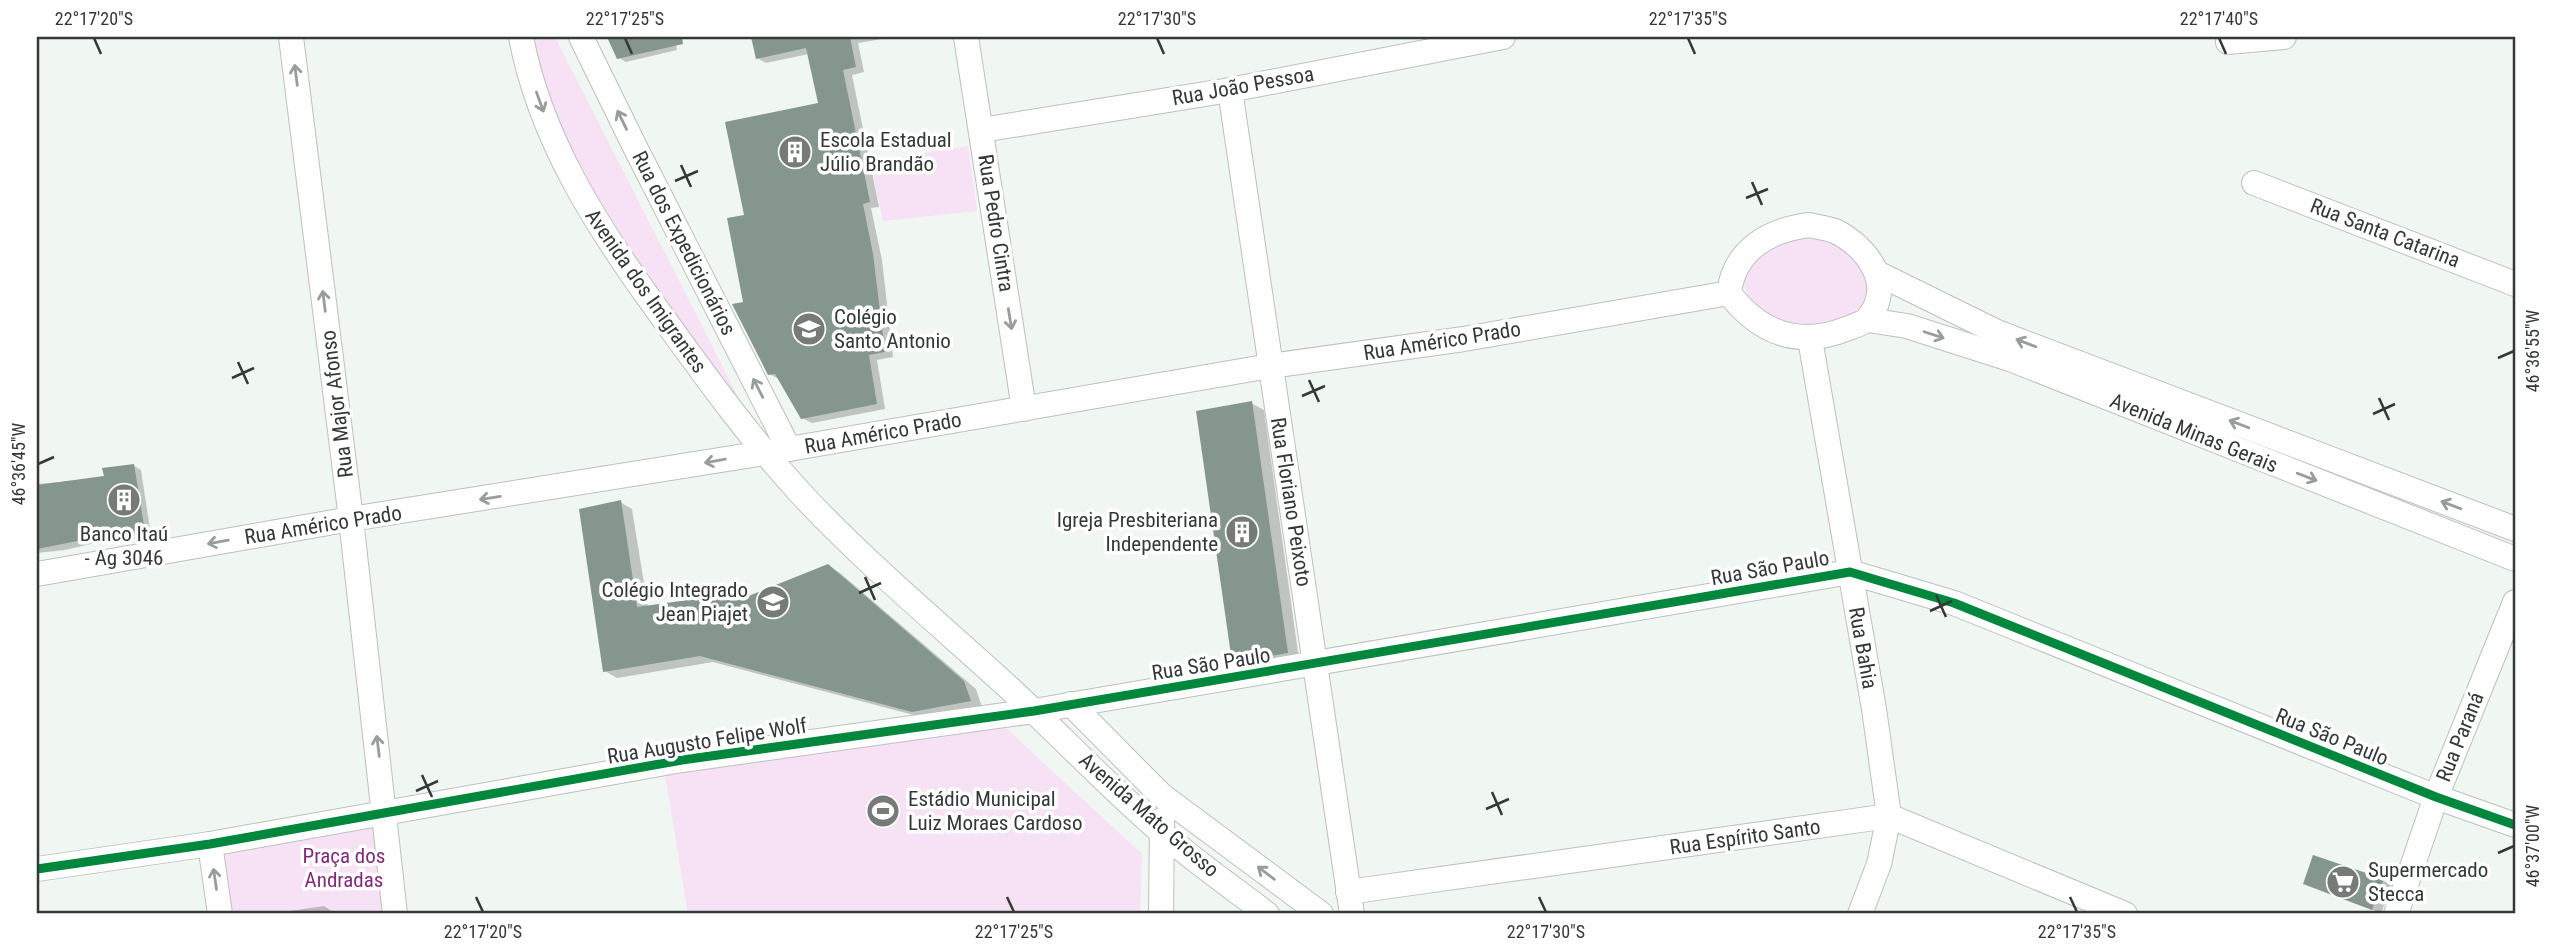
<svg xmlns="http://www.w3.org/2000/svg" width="2552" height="951" viewBox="0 0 2552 951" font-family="'Roboto Condensed',sans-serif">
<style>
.green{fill:#f7e1f4}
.shadow{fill:#0003}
.building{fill:#84968d}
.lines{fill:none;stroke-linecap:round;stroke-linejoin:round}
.minor-casing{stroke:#bdc1be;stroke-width:26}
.minor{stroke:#fdfefd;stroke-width:24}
.cycleway-casing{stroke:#fff;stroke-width:13}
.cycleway{stroke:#00873e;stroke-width:9}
.oneway{stroke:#989c9a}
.ticks{fill:none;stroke:#343936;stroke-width:2.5}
.labels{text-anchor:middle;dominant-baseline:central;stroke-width:7;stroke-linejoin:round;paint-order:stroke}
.street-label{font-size:21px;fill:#343936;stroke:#fff}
.poi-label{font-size:21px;fill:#343936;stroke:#fff;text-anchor:start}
.park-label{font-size:21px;fill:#802b7a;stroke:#fff}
.neatline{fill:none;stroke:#343936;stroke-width:2.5}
.ticks-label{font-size:18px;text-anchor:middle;fill:#343936}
</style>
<rect width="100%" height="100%" fill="#f0f6f2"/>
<g class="green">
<polygon points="524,37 555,37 760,440 583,213"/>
<polygon points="968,146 977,211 883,221 870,162"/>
<path d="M1799,233L1842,241L1870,281C1867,289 1865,301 1860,307C1853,315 1840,317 1830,320C1793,330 1752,324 1743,280L1757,254Z"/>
<polygon points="996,719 1142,854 1140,914 688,914 664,768"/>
<polygon points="386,814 395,914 220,914 210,844"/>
</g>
<g class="shadow">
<polygon points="608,37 675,37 677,50 626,62 619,58"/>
<polygon points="753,37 894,37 858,43 864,72 852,75 879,207 871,208 882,260 893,357 877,360 885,409 812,423 802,418 779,379 769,374 745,303 746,217 820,104 809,54 766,63 757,58"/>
<polygon points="1251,403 1264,410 1299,659 1246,668 1233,661"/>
<polygon points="134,466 141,470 151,535 123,541 117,538 65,550 37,553 37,484 106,478"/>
<polygon points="620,502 632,509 648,608 747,599 828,566 840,573 976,689 982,707 925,718 713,662 617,678 605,671"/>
<polygon points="2383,880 2392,886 2381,913 2305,884"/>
<polygon points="324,906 336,914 269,914"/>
</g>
<g class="building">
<polygon points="607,37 682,37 683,44 617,59"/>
<polygon points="751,37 850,37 856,67 843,70 870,202 863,204 873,254 885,352 869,355 877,404 801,419 775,374 768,375 732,304 743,302 727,218 744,215 725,122 818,103 806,48 756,59"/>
<polygon points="1252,401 1288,653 1232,662 1196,411"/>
<polygon points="134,464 145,532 114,538 113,534 37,549 37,485 104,476 102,468"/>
<polygon points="621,500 637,607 732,594 746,597 828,564 964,681 971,701 912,712 700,656 603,672 579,509"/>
<polygon points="2313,855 2384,879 2372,910 2303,884"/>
</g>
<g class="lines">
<defs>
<g id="minor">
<polyline points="291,37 351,519 395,914"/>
<path d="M521,37C540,138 597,227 656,308C703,373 750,439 805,498C867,564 939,624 1007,686C1059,734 1107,785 1160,831C1194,861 1232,887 1267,914"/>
<polyline points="581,37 636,149 789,449"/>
<polyline points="966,37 1024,409"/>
<polyline points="2228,42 2284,37"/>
<polyline points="1230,90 1352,914"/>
<polyline points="982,130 1230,90 1503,37"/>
<polyline points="2254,183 2515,284"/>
<path d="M1809,225C1818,227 1827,228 1835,231C1867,247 1895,284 1869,317C1865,323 1854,326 1846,329C1798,348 1759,333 1729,293C1734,250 1769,230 1809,225Z"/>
<polyline points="1879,274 1997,332 2515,529"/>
<polyline points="1868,320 1907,326 2010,359 2515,559"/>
<polyline points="1810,339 1874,709 1889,816 1879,864 1860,914"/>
<polyline points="37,574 351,519 789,449 1270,366 1464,339 1729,293"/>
<polyline points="1071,704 1161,795 1321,914"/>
<polyline points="210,844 220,914"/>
<polyline points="37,869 210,844 682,760 1034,711 1850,572 1954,603 2436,797 2515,825"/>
<polyline points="1348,892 1889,816 2125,914"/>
<polyline points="1161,914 1162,820"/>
<polyline points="2396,914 2436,797 2515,602"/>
</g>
</defs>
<use href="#minor" class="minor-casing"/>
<use href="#minor" class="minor"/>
<defs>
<polyline id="cycleway" points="37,869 210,844 682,760 1034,711 1850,572 1954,603 2436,797 2515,825"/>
</defs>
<use href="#cycleway" class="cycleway-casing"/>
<use href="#cycleway" class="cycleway"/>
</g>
<defs><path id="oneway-shaft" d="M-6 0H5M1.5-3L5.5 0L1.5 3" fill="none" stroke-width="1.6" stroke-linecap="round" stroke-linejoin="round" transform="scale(1.75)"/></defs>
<g class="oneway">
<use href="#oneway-shaft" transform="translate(296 75) rotate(-97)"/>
<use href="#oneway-shaft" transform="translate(540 102) rotate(70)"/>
<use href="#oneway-shaft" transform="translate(622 120) rotate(-116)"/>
<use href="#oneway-shaft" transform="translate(324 301) rotate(-97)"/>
<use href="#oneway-shaft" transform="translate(1010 319) rotate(81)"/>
<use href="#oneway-shaft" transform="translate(1934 335) rotate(18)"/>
<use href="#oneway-shaft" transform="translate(2026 343) rotate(-159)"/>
<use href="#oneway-shaft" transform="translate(758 388) rotate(-117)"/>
<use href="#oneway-shaft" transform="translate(2239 424) rotate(-159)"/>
<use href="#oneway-shaft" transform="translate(715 461) rotate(170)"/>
<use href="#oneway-shaft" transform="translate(2307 477) rotate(21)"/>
<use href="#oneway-shaft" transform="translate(490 498) rotate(171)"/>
<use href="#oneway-shaft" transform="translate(2451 505) rotate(-159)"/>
<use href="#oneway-shaft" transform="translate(218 542) rotate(170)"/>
<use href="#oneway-shaft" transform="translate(378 746) rotate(-97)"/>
<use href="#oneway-shaft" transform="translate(1266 873) rotate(-143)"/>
<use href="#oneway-shaft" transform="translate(215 879) rotate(-98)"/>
</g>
<path class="ticks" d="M94,38L101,54M625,38L632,54M1157,38L1164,54M1688,38L1695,54M2219,38L2226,54M681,165L691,187M675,181L698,171M1752,182L1762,205M1746,198L1768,189M2498,358L2514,351M238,362L248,384M232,378L254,368M1309,380L1319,402M1302,396L1325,386M2379,398L2389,420M2373,414L2395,404M38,464L54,457M865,577L875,600M859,593L881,583M1936,595L1946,617M1930,611L1952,601M422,775L432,797M416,791L438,781M1492,792L1502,815M1486,809L1509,799M2498,853L2514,846M476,897L483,912M1007,897L1014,912M1539,897L1546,912M2070,897L2077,912"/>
<defs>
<symbol id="building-disc" viewBox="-11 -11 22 22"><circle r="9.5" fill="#767b78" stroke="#fff"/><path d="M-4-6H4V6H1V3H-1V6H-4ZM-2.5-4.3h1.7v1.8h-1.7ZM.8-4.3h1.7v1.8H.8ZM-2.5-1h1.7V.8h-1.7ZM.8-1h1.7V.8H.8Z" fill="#fff"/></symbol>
<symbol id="school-disc" viewBox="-11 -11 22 22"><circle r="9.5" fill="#767b78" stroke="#fff"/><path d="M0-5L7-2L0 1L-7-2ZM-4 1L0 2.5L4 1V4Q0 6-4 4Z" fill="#fff"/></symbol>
<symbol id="stadium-disc" viewBox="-11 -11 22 22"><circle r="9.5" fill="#767b78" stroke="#fff"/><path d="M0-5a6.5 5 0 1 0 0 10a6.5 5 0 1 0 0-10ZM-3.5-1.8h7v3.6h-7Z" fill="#fff"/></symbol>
<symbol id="supermarket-disc" viewBox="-11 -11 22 22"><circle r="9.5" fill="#767b78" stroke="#fff"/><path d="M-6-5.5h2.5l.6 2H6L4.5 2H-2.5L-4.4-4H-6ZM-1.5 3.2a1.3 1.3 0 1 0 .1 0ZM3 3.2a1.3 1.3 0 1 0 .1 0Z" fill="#fff"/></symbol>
</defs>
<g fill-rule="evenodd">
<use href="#building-disc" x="776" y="133" width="38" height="38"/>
<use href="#school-disc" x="790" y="310" width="38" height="38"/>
<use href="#building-disc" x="105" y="481" width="38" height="38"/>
<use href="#building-disc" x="1223" y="513" width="38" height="38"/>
<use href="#school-disc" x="754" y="583" width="38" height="38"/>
<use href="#stadium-disc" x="864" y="792" width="38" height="38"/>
<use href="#supermarket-disc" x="2324" y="863" width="38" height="38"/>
</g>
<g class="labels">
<g class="street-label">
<text transform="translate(1243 86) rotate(-10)">Rua João Pessoa</text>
<text transform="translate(996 223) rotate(81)">Rua Pedro Cintra</text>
<text transform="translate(2385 233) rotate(21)">Rua Santa Catarina</text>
<text transform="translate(684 243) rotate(63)">Rua dos Expedicionários</text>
<text transform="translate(646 291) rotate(55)">Avenida dos Imigrantes</text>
<text transform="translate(1442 341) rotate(-9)">Rua Américo Prado</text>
<text transform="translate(337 404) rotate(-97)">Rua Major Afonso</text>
<text transform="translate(883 433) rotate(-10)">Rua Américo Prado</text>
<text transform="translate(2194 433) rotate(22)">Avenida Minas Gerais</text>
<text transform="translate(1291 502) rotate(81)">Rua Floriano Peixoto</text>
<text transform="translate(323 525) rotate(-9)">Rua Américo Prado</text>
<text transform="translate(1770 568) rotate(-10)">Rua São Paulo</text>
<text transform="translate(1863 648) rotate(80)">Rua Bahia</text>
<text transform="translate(1211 664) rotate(-9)">Rua São Paulo</text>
<text transform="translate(2332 737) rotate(22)">Rua São Paulo</text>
<text transform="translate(2460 737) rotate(-68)">Rua Paraná</text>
<text transform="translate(707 741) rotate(-9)">Rua Augusto Felipe Wolf</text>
<text transform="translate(1149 815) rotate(41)">Avenida Mato Grosso</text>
<text transform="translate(1745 837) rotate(-8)">Rua Espírito Santo</text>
</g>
<g class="poi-label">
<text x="820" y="140">Escola Estadual<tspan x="820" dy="24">Júlio Brandão</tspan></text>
<text x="834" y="317">Colégio<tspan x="834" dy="24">Santo Antonio</tspan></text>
<text x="1218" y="520" text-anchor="end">Igreja Presbiteriana<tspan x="1218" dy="24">Independente</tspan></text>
<text x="124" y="534" text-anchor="middle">Banco Itaú<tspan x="124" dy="24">- Ag 3046</tspan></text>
<text x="748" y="590" text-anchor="end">Colégio Integrado<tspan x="748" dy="24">Jean Piajet</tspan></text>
<text x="908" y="799">Estádio Municipal<tspan x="908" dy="24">Luiz Moraes Cardoso</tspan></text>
<text x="2368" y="870">Supermercado<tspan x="2368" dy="24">Stecca</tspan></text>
</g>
<g class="park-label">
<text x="344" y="856">Praça dos<tspan x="344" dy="24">Andradas</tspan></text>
</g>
</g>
<rect width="2552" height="951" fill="none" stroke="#ffffff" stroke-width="77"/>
<rect x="38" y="38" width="2476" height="874" class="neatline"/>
<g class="ticks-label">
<text x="94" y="25">22°17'20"S</text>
<text x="625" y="25">22°17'25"S</text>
<text x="1157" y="25">22°17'30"S</text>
<text x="1688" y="25">22°17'35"S</text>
<text x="2219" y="25">22°17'40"S</text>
<text transform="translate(2533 351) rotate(-90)" y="6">46°36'55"W</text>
<text transform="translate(19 464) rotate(-90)" y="6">46°36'45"W</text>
<text transform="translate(2533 846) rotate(-90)" y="6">46°37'00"W</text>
<text x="483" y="938">22°17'20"S</text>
<text x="1014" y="938">22°17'25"S</text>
<text x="1546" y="938">22°17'30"S</text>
<text x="2077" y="938">22°17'35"S</text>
</g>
</svg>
